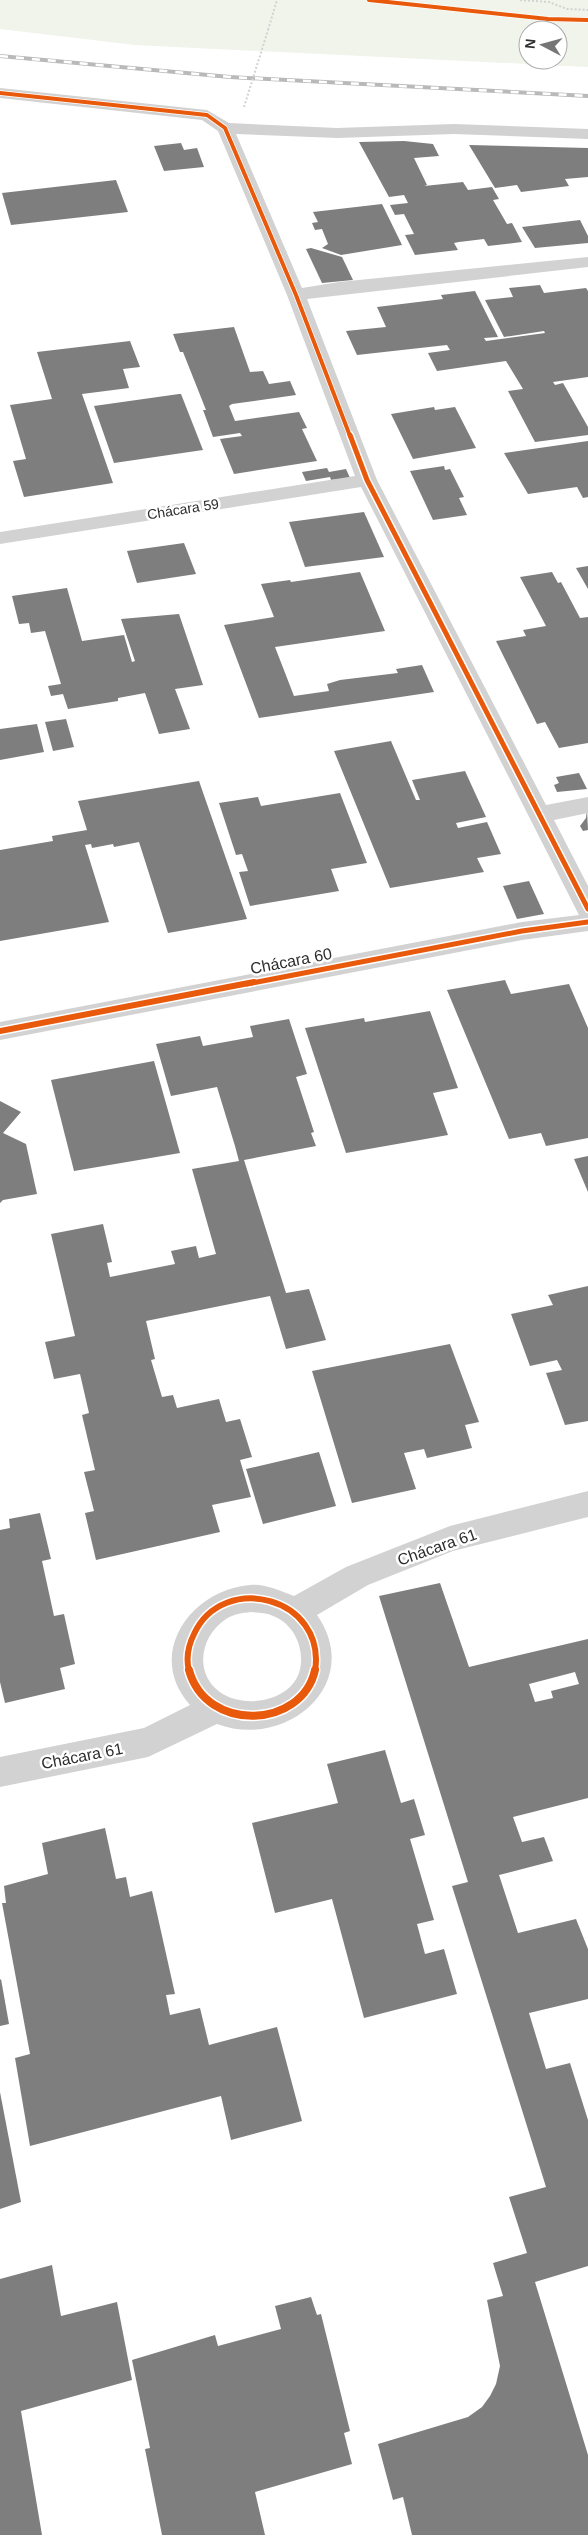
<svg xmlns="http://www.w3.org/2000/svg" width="588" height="2535" viewBox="0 0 588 2535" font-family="Helvetica,sans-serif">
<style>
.green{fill:#f0f4eb;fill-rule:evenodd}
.building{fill:#7e7e7e;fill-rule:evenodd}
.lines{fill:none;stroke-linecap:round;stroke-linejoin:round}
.path{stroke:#d2d2d2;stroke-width:2;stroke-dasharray:2 2;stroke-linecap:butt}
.minor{fill:#d2d2d2;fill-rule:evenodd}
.rail-casing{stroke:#b9b9b9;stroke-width:4}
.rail{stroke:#fff;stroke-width:2.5;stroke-dasharray:8;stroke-linecap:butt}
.path-bridge{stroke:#d2d2d2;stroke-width:2;stroke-dasharray:2 2;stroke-linecap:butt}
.cycleway-far3-casing{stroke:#fff;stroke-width:5.5}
.cycleway-far2-casing{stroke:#fff;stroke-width:8}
.cycleway-far1-casing{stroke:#fff;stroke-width:9}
.cycleway-casing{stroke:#fff;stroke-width:11}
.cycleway-far3{stroke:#e8590c;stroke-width:4}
.cycleway-far2{stroke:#e8590c;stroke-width:5}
.cycleway-far1{stroke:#e8590c;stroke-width:6}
.cycleway{stroke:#e8590c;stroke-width:8}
.labels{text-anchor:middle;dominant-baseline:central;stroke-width:5;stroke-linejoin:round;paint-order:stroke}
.far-street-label{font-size:14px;fill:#2d2d2d;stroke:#fff}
.street-label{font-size:16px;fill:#2d2d2d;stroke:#fff}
</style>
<rect width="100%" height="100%" fill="#fff"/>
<path class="green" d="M0,0H588V67L135,45L0,29ZM528,30H558V60H528Z"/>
<g class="building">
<polygon points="404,141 433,144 439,156 414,158 427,185 424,186 463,182 468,190 492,187 499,199 493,200 507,224 512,223 522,242 488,246 484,239 459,242 454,243 458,250 415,255 405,235 414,234 404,214 395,215 390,205 408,203 404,195 389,197 359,142"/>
<polygon points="181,143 184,150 197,148 204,167 164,171 154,146"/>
<polygon points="469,145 588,148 588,177 565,179 569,186 521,192 517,185 495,188"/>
<polygon points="116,180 128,212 11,225 2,193"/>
<polygon points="382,204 402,245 341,255 322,248 328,244 322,229 315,230 312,223 318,222 313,212"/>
<polygon points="580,220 588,236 588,243 535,248 522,227"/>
<polygon points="311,248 342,257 353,280 322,283 306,249"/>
<polygon points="540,285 544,293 586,288 588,291 588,377 553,382 555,385 563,383 588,427 588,435 535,442 508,391 523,389 506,361 437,371 428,353 450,350 447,345 357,355 346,331 386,327 377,307 443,299 441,295 475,291 498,337 484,338 486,341 545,333 544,331 504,337 485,300 513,297 509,288"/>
<polygon points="234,327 250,372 263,371 269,384 290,381 296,395 232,404 229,406 235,421 299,412 307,428 302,429 317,461 234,474 220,439 242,436 240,433 213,437 203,410 206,410 183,352 180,352 173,334"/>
<polygon points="130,341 140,367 123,369 129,388 82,394 113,483 24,497 13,461 26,459 10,405 52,399 37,352"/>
<polygon points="179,394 181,394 203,450 114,463 94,406"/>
<polygon points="434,407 435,410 455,407 476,448 413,459 391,414"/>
<polygon points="588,441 588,497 583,498 577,487 528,494 504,453"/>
<polygon points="444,466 445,470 450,469 464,497 459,498 467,515 433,520 410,471"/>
<polygon points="327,468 329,472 346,469 350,478 331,480 330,477 306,481 302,472"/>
<polygon points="364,512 384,557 305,567 289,522"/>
<polygon points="184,543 196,574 137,583 127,551"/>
<polygon points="588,566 588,589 576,568"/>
<polygon points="360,572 385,631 275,647 294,696 329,691 327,684 340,680 398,673 396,669 422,665 434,692 259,718 224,625 274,617 261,584 290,580 291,582"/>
<polygon points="552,572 558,583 561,582 580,618 588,617 588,743 559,748 545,722 537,724 496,641 526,636 523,630 546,626 520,577"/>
<polygon points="67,588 82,641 124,635 132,662 135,661 121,619 179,614 203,685 175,689 190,729 159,734 145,693 118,698 118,701 68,709 63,694 51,696 48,686 61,684 45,631 31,633 29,623 19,624 12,596"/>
<polygon points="66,719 74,747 53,751 45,722"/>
<polygon points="37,724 44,752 0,760 0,729"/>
<polygon points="391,741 416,800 420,800 412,780 465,771 486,817 456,823 458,828 487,822 501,854 477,858 484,872 390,888 334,751"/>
<polygon points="579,773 587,789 557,792 554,785 559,783 556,777"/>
<polygon points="199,781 247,919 168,933 139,842 114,847 113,844 92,848 91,844 85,845 109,922 0,941 0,850 53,841 52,836 87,830 78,801"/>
<polygon points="340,793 367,863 331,869 339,891 250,906 239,872 248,871 242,854 236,855 219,803 258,797 261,806"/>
<polygon points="587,809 588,830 583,831 580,826 586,818"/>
<polygon points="529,881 544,914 517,919 503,886"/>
<polygon points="505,980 511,994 569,984 588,1028 588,1138 546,1146 541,1133 509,1139 447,990"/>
<polygon points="430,1011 458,1088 433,1093 448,1135 346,1153 305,1028 364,1018 365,1022"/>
<polygon points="289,1019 307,1074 296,1077 314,1132 311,1133 316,1146 244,1160 286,1293 309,1289 326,1340 286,1349 270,1296 146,1321 155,1359 151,1360 162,1397 173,1395 177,1408 219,1399 226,1422 240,1419 252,1457 240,1460 251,1497 212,1505 220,1532 96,1560 85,1513 94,1511 84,1472 95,1470 82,1415 89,1413 80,1374 54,1379 45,1342 75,1336 51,1234 103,1224 112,1262 107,1263 110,1277 175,1264 171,1251 196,1246 199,1258 216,1254 192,1169 239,1161 235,1146 217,1087 171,1096 156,1044 200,1036 203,1046 253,1037 250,1026"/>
<polygon points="154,1061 180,1153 74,1171 51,1080"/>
<polygon points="0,1101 21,1112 3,1133 26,1144 37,1194 3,1200 0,1203"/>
<polygon points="588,1156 588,1192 574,1159"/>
<polygon points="588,1286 588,1421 565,1425 546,1373 562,1370 557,1360 530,1366 511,1314 553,1305 548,1295"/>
<polygon points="450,1344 479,1422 465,1425 472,1448 427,1458 424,1449 404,1453 416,1489 352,1503 312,1371"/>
<polygon points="319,1452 336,1506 263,1524 246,1469"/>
<polygon points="40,1513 51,1559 42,1561 54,1616 64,1614 75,1664 60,1668 65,1689 5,1703 0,1682 0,1530 10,1528 9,1519"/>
<path d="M440,1583L469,1667L588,1639V1798L513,1817L522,1842L544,1837L553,1861L499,1875L518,1933L576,1919L588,1949V1999L529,2013L546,2069L570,2063L588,2120V2266L535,2282L588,2455V2535H412L403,2497L393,2500L378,2444L468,2417L482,2407L490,2396L496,2384L500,2366L487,2300L503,2296L493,2263L527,2253L509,2197L546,2187L452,1886L468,1882L379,1596ZM575,1672L579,1684L551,1691L553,1698L535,1702L529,1684Z"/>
<polygon points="385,1750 401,1803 414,1799 425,1835 410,1839 434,1920 417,1924 425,1954 444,1949 457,1994 364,2018 332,1899 275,1913 252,1823 338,1803 327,1764"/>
<polygon points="105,1828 116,1879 126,1877 130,1897 152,1891 175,1994 166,1995 170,2015 200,2008 209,2045 277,2027 302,2121 231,2140 221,2096 30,2146 15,2058 30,2054 2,1903 6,1903 4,1886 48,1874 42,1843"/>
<polygon points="1,1979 9,2024 0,2026 0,1980"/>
<polygon points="0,2092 21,2202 0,2209"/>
<polygon points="52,2265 61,2316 117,2302 132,2380 21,2411 42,2535 0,2535 0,2279"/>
<polygon points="311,2297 317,2315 321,2314 350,2431 344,2433 352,2464 255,2492 265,2535 162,2535 145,2449 150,2448 132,2360 215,2335 218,2346 281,2329 275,2306"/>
</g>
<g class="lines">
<g class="path">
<polyline points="520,0 549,2 567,9 588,10"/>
<polyline points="268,30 277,0"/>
</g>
<g class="minor">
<polygon points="0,88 207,110 229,123 337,128 454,124 588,129 588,139 454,134 337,138 236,134 302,288 339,282 588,257 588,267 307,299 377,480 546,805 588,797 588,813 554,820 588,886 588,931 522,940 0,1040 0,1022 522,922 579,915 361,487 0,544 0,532 355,476 287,295 218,131 202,120 0,98"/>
<path d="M588,1491V1517L453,1551L368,1585L317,1615C365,1684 286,1750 217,1724L148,1757L0,1787V1757L144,1728L190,1705C145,1655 190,1590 250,1585C264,1583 281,1591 294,1596L346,1567L450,1526ZM251,1612C258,1613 267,1613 273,1616C295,1624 306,1651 299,1673C288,1704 237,1710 215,1688C194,1667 203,1634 226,1619C234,1614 242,1613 251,1612Z"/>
</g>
<defs>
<polyline id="rail" points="0,56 230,77 588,96"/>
</defs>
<use href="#rail" class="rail-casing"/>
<use href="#rail" class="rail"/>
<polyline class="path-bridge" points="244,107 268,30"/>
<defs>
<g id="cycleway-far3">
<polyline points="369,0 548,19 588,20"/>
<polyline points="0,93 207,115 225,128 296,295 350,436"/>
</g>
<g id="cycleway-far2">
<polyline points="350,435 367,480 588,909"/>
<polyline points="247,984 522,931 588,922"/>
</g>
<g id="cycleway-far1">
<polyline points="0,1031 254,982"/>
<path d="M189,1671C186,1659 188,1646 194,1634C223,1571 327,1597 315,1671"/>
</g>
<path id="cycleway" d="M189,1670C206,1733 302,1729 315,1670"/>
</defs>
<use href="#cycleway-far3" class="cycleway-far3-casing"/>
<use href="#cycleway-far2" class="cycleway-far2-casing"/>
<use href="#cycleway-far1" class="cycleway-far1-casing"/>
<use href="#cycleway" class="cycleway-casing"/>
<use href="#cycleway-far3" class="cycleway-far3"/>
<use href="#cycleway-far2" class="cycleway-far2"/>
<use href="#cycleway-far1" class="cycleway-far1"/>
<use href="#cycleway" class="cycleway"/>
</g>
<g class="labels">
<g class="far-street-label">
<text transform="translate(183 509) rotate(-9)">Chácara 59</text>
</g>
<g class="street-label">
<text transform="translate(291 961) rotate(-11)">Chácara 60</text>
<text transform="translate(437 1547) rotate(-19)">Chácara 61</text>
<text transform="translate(82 1756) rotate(-11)">Chácara 61</text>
</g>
</g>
<g transform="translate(543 45) rotate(276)"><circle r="24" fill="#ffffff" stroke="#ababab"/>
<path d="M0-4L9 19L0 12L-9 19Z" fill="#767676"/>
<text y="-8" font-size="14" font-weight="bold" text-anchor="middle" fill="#2d2d2d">N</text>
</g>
</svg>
